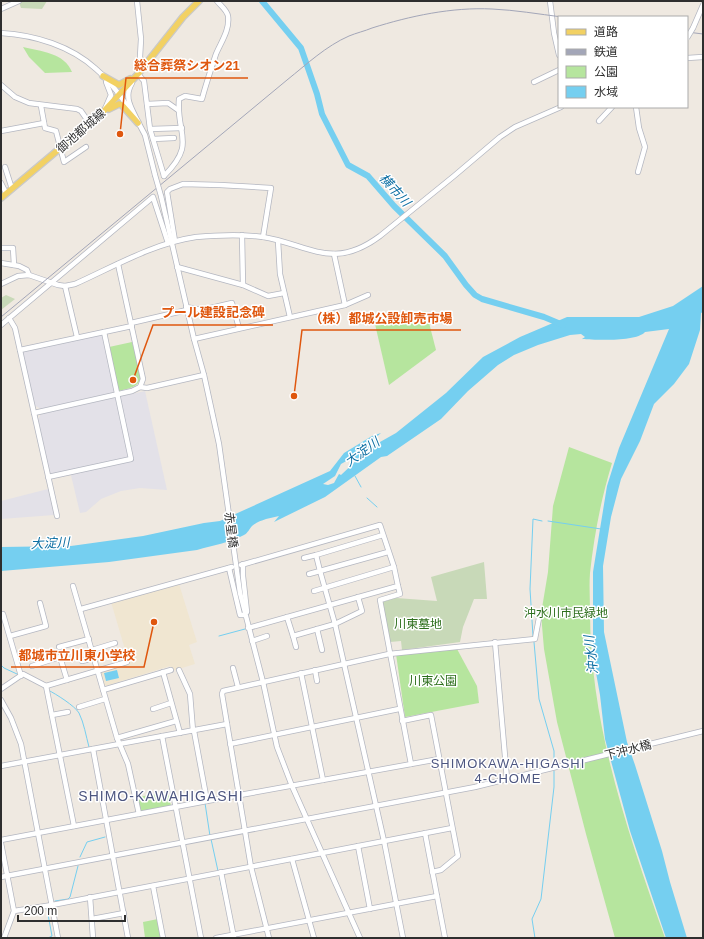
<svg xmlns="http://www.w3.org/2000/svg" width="704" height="939" viewBox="0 0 704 939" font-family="Helvetica,'Noto Sans JP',sans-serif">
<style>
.industrial{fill:#e3e1e8}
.education{fill:#f0e6d1}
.green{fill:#b6e59e}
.cemetery{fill:#c8d9b8}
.water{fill:#75cff0;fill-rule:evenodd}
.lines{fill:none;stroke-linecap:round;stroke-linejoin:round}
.stream{stroke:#75cff0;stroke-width:1}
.river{stroke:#75cff0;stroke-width:6}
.minor-casing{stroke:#b4b7c1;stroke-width:6}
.major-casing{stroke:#c9c9c9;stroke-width:8}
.minor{stroke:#fff;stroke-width:4.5}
.major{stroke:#f2d163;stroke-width:5.5}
.rail{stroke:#a3a6b8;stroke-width:1}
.minor-bridge-casing{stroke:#b4b7c1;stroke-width:6;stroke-linecap:butt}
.minor-bridge{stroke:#fff;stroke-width:4.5}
.labels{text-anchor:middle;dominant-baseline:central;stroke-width:3;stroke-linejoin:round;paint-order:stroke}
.street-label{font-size:12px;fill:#2e2e2e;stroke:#fff}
.park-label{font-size:12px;fill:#2c6e1b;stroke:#fff}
.water-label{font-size:13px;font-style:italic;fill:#0d6fa3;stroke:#fff}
.neighbourhood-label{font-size:13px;letter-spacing:1px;fill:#4d5680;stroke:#fff}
.quarter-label{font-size:14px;letter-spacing:1px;fill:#4d5680;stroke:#fff}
.leader{fill:none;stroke:#df570e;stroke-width:1.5}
.callout-dot{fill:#df570e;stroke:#fff;stroke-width:1.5}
.callout-label{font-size:13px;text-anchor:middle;font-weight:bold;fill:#df570e;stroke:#fff;stroke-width:3;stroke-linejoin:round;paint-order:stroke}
</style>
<rect width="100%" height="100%" fill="#efe9e1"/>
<g class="industrial">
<polygon points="101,335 103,336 115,392 41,409 34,405 22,352"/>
<polygon points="145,391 167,490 140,488 121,491 101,499 86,512 80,513 70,471 53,475 50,473 38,419 41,414"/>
<polygon points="48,489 54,515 1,519 1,501"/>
</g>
<polygon class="education" points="179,584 197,642 189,645 195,664 172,671 170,666 106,686 104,685 100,671 129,663 111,602"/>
<g class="green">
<path d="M23,47C40,51 65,53 72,72L45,73L29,57Z"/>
<polygon points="426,311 436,350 389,385 375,324 376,322"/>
<path d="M132,342L141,377C138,388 129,388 119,391L109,347Z"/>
<path d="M569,447L612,463C601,499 594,536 590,573C589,586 590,599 590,612C590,725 628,833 665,938H615L586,834L557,722L544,649L541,614L548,572L553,506Z"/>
<polygon points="457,649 477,686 479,703 405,717 396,654"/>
<polygon points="168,792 171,806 141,812 138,797"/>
<polygon points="158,919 161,938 145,938 143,922"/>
</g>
<g class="cemetery">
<polygon points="22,1 47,1 42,9 21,8 19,2"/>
<polygon points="6,295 15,299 1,310 1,298"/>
<polygon points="484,562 487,599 474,599 463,627 460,642 402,650 401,641 390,642 382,602 396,598 437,601 431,577"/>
</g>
<g class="water">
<path d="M703,286V312L701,313L700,330L689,364L674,384L654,404L640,441L621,479L611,517L603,566L604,632L627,742L635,765L662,851L670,882L687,938H666L630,831L605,739L600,695L593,656V572L607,486L619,448L669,329L645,332C636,342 596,340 582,339L585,337L581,334L570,335L538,345L514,355L498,365L468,391L441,419L387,456L381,457L325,497L274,522L279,516C270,518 259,520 252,526C249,529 248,533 244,535C229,543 213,545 197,550L109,562L1,571V547L71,546L143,536L204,523L220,521L330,471L344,453L372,436L381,433L373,440L380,442L396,433L446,393L483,357L520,337L567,317H639L673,306ZM350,459H358L341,475L339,474L334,483L328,485L323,484L335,476L341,464Z"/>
<polygon points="117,670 119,678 106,681 104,673"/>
</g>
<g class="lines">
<g class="stream">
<polyline points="355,476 361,487"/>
<polyline points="367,498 377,507"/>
<polyline points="548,521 601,529"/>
<polyline points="219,636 245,629"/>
<polyline points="533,636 530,589 533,519 542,521"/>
<polyline points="534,642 539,699 554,751 554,765"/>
<polyline points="1,665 4,668 17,674"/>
<path d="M48,690C56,694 75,706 79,713C84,723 86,736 89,747"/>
<polyline points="205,803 210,836"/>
<polyline points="211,839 218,871"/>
<polyline points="80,857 87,842 105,837"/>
<polyline points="219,874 223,894"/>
<polyline points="55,901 68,899 70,897 78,866"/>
<polyline points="47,909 52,936 48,938"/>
<polyline points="535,938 532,919 541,899 554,787 554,771"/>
</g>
<polyline class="river" points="262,1 301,48 317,94 322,114 348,165 368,176 394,206 445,256 466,285 475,295 482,299 544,317 563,325"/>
<defs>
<g id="minor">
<polyline points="137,1 141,39 140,57 143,66"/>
<polyline points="550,1 554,33 559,55"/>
<polyline points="1,9 19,1"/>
<polyline points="693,28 703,5"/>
<path d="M1,33C35,35 71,46 96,69C111,82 122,98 133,114"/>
<polyline points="687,58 703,57"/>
<polyline points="137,75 138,74 144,81 150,129 164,176"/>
<polyline points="534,82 559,70"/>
<path d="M132,83C123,98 132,108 138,122"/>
<polyline points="1,85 15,97 29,103 77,109 81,111 90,124"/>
<polyline points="147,104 168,103 178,110"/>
<polyline points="41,106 45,128 56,131 64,162 86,147"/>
<polyline points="636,107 639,128 645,147 638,172"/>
<polyline points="105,109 111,95 106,82"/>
<polyline points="137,120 145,135 155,175"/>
<polyline points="599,121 612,107"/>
<polyline points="150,129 182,128"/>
<polyline points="1,131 44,123"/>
<polyline points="153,139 174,138"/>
<polyline points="5,167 12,189"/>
<path d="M164,176C197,143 176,135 179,99L185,96L202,99C206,84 211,69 216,54C221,42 230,30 228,16C227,10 221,6 217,1"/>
<polyline points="1,183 6,193"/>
<polyline points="161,196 194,339 204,375 219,444 240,593 263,682 277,747 292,786 360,938"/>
<polyline points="242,235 243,285"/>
<polyline points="175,241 167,192 170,189 183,184 220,185 271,188 263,237"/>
<polyline points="278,241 280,274 290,317"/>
<polyline points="1,248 13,248 14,265"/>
<polyline points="1,263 19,266 27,270 29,275"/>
<polyline points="177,267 243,285 268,296 284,293"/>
<path d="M1,284L18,276L29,275L58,285L65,286L75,284C113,267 154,243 196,237C218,235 241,234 263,237C310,245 333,271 380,236L454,176L500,137L515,127L561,107"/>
<polyline points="65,286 77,337"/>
<polyline points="345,305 368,295"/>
<polyline points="186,307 202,310 232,303 239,328"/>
<polyline points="9,318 15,328 57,516"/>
<polyline points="131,323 187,310"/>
<polyline points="1,325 153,197 168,243"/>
<polyline points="194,339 345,305 334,254"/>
<polyline points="20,350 132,326"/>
<polyline points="140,387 147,388 204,375"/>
<polyline points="34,413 132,391 140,387 143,379 118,264"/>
<polyline points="48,477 131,459 104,332"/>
<polyline points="388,552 320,571 335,624 384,841 403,938"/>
<polyline points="304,558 316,555"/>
<polyline points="243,564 243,576 247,612"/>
<polyline points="241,565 380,525 394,567 398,586 248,628"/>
<polyline points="229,568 240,615 245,615"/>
<polyline points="309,574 320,571 316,555 383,535"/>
<polyline points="73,586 117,738 128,764 139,814"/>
<polyline points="398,586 400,594 380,600 411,764"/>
<polyline points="314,591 394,567"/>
<polyline points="81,609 232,567"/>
<polyline points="3,614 21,676"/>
<polyline points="287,617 293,636 335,624 362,611 358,597"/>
<polyline points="317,629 322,650"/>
<polyline points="10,636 46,626 40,603"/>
<polyline points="293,636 296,647"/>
<polyline points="252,641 267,636"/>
<polyline points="495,642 507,779"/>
<polyline points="59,647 89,639"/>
<polyline points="92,650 115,643"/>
<polyline points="82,661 94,658"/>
<polyline points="32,666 60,657 67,680"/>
<polyline points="233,668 238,687"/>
<polyline points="179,670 190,694 193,731"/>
<polyline points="315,670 317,681"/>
<polyline points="163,672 180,733"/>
<polyline points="301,673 323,780"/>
<polyline points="46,686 74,826"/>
<polyline points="1,689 23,674 46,686 127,662"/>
<polyline points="103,690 171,670"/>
<polyline points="1,700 11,718 21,744 58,938"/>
<polyline points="79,707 105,699"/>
<polyline points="153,709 171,703"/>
<polyline points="52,715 68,712"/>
<polyline points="402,721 431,715 458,856 441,870 432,872"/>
<polyline points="194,731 207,801"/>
<polyline points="162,736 201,938"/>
<polyline points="117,738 176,721"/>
<polyline points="230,744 399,709"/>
<polyline points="93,749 128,938"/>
<polyline points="1,766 227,724"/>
<polyline points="425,833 445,938"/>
<polyline points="1,840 207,801 439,759"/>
<polyline points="1,843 14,911 4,938"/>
<polyline points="358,846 370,909"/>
<polyline points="292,859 314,938"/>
<polyline points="221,872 234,938"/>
<polyline points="1,877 475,787 703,731"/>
<polyline points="153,886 163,938"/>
<polyline points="90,897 93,938"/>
<polyline points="14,911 52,905 452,828"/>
<polyline points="92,919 124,913"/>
<polyline points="216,938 437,896"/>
<polyline points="269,938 251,867 222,694 223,691 389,654 535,639 539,618"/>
</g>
<g id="major">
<polyline points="103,76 119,85 130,79"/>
<polyline points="109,109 119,104 122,105 138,123"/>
<polyline points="1,198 103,112 138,74 183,17 199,1"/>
</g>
</defs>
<use href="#minor" class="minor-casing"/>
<use href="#major" class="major-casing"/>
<use href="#minor" class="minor"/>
<use href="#major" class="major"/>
<g class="rail">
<polyline points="687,32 703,34"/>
<path d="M1,317L287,80C307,64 326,46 349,36C356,33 365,31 372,28C410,16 452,7 492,9C515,10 538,14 562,17"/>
</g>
<defs>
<g id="minor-bridge">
<polyline points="687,38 693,28"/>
<polyline points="155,175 161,196"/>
</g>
</defs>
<use href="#minor-bridge" class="minor-bridge-casing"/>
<use href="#minor-bridge" class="minor-bridge"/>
</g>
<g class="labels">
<g class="street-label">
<text transform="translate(81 131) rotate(-41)">御池都城線</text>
<text transform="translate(231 530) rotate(83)">赤星橋</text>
<text transform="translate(628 750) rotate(-14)">下沖水橋</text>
</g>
<g class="park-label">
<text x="566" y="613">沖水川市民緑地</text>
<text x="418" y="624">川東墓地</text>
<text x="433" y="681">川東公園</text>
</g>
<g class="water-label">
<text transform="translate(395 190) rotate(48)">横市川</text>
<text transform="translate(362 452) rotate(-36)">大淀川</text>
<text transform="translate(50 543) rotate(-2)">大淀川</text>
<text transform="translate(591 655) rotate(-96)">沖水川</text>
</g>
<g class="neighbourhood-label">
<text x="508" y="763">SHIMOKAWA-HIGASHI<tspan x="508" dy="15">4-CHOME</tspan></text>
</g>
<g class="quarter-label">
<text x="161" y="796">SHIMO-KAWAHIGASHI</text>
</g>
</g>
<path class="leader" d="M120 134L126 78H248M133 380L153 325H273M294 396L302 330H461M154 622L144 667H11"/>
<g class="callout-dot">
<circle cx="120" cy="134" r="4"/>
<circle cx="133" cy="380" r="4"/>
<circle cx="294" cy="396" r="4"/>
<circle cx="154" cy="622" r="4"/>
</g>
<g class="callout-label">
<text x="187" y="70">総合葬祭シオン21</text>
<text x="213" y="317">プール建設記念碑</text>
<text x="381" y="323">（株）都城公設卸売市場</text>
<text x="77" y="660">都城市立川東小学校</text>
</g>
<rect width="704" height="939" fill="none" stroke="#2e2e2e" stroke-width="4"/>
<rect x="558" y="16" width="130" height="92" fill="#ffffff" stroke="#ababab"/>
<rect x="566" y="29" width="20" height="6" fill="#f2d163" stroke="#ababab"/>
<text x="594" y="36" font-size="12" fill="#2e2e2e">道路</text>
<rect x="566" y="49" width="20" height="6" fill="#a3a6b8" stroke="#ababab"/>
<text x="594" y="56" font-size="12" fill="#2e2e2e">鉄道</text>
<rect x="566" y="66" width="20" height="12" fill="#b6e59e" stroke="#ababab"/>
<text x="594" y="76" font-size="12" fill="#2e2e2e">公園</text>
<rect x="566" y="86" width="20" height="12" fill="#75cff0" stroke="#ababab"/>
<text x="594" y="96" font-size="12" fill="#2e2e2e">水域</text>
<path d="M18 915v6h107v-6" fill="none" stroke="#2e2e2e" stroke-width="2"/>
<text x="24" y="915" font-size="12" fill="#2e2e2e" stroke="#ffffff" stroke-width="3" paint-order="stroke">200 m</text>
</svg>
